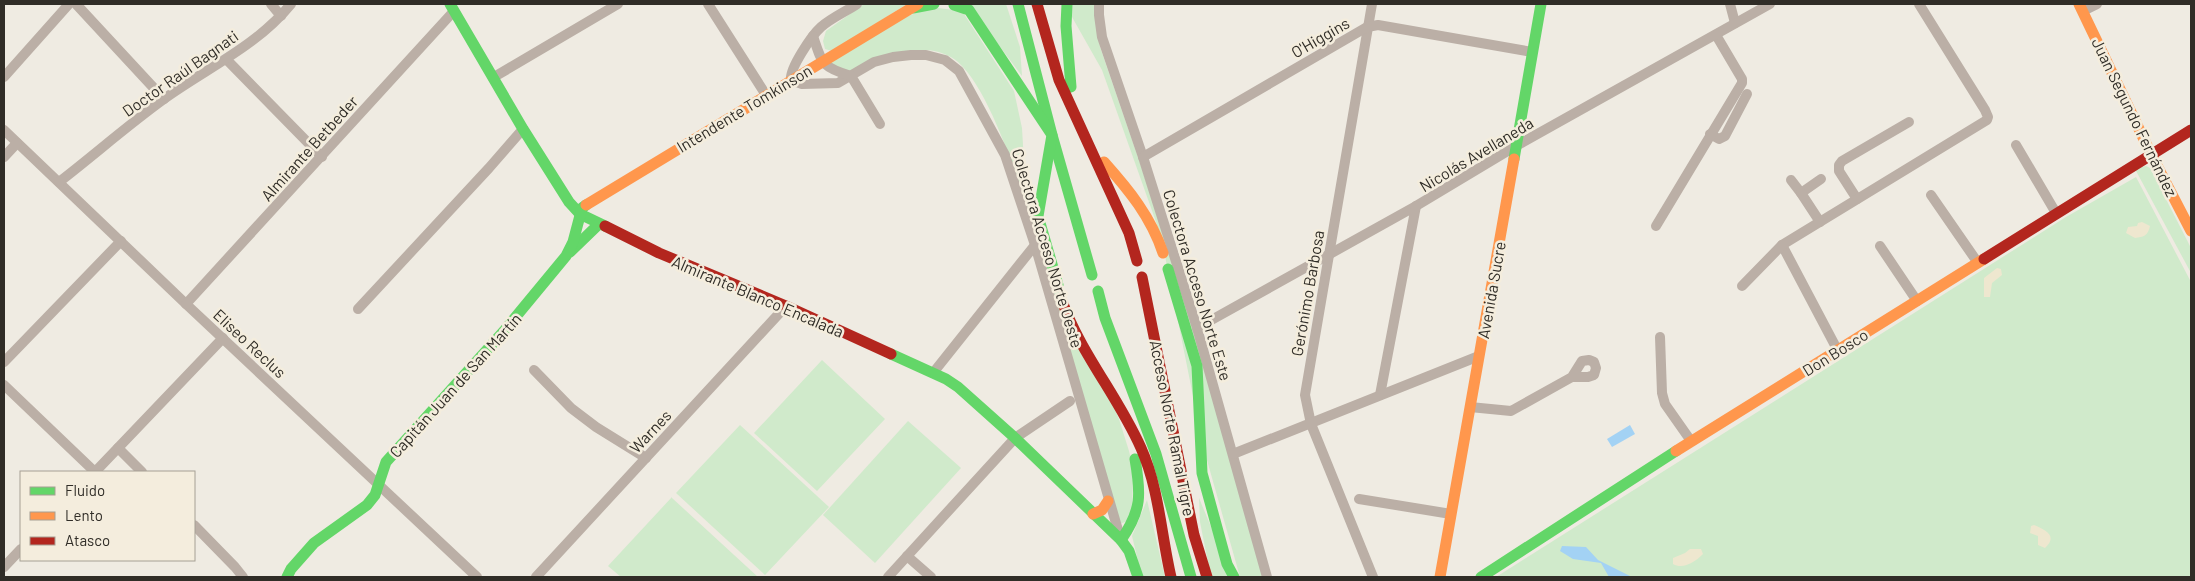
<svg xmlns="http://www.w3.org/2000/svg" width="2195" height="581" viewBox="0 0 2195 581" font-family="Barlow,sans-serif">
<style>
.green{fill:#d0eacb}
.sand{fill:#eee7cf}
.water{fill:#a3d2f4}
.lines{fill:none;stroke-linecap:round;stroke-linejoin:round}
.street{stroke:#bbafa6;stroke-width:10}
.fast{stroke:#63d668;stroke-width:11}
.slow{stroke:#ff974d;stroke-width:11}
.jam{stroke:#b3261e;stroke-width:11}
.labels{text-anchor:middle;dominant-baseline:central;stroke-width:5;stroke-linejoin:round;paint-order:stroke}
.street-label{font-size:16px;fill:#302d27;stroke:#f4eddd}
</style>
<rect width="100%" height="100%" fill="#efebe2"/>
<g class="green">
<polygon points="864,4 907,4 832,51 825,49 823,41 826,31"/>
<polygon points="968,4 1006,4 1020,47 1022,76"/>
<polygon points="1071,4 1098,4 1097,18 1100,47 1141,166 1194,330 1263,577 1240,577 1203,446 1161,236 1102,70 1072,17"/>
<path d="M930,7L962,11L1014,91L1022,128L1025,179L1040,238L1119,419L1129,451L1133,468L1132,520L1119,524L1022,191C1009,155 986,87 958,62C951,55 934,49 923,50C897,53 865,69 840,78L830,60L894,22Z"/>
<polygon points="2146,166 2150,168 2191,248 2191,273 2135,169"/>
<polygon points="2136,177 2191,282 2191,577 1496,577 2066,217"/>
<polygon points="822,360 885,419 817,491 754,433"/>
<polygon points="908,421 961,468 875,563 823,515"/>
<polygon points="740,425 829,507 765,575 676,493"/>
<polygon points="672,497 672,498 758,577 621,577 608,566"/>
<polygon points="1199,498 1232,577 1211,577 1200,522"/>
<polygon points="1147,500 1165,577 1142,577 1132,536"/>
</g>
<g class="sand">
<path d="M2142,222L2150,226C2148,236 2143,237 2135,238L2126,233L2128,227L2137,226L2138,223Z"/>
<polygon points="1997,268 2001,269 2002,275 1992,283 1990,297 1984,297 1984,278"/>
<path d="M2034,525C2046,530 2058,536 2045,548L2038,545V536L2030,533L2031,526Z"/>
<path d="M1690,549H1701L1703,554C1695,562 1683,570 1673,564V558L1685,553Z"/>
</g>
<g class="water">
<polygon points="1630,425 1635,434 1612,447 1607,439"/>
<polygon points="1562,546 1586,547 1598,560 1632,577 1609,577 1601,563 1573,559 1560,551"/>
</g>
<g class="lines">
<g class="street">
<polyline points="76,4 164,99"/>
<polyline points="271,4 281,16"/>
<polyline points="708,4 766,95"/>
<path d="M857,4C845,12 831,18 821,27C812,35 789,69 791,80L802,84L838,83L874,62L893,57L911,55H926L945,60L959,71L1005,155L1035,245L1120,537"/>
<polyline points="1099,4 1099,15 1102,37 1143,157 1197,328 1267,577"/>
<polyline points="1372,4 1305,395 1311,424 1373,577"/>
<polyline points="1730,4 1735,23"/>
<polyline points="2083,11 2097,4"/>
<path d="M813,36C822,63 821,67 851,76L880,124"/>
<polyline points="227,60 322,157"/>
<polyline points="4,77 69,4"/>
<polyline points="494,77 618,4"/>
<polyline points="4,130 186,304 477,577"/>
<polyline points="1710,134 1719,139 1725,136 1747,94"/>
<polyline points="2016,145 2056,213"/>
<polyline points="4,157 17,143"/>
<polyline points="1143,157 1367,27 1378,25 1532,52"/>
<polyline points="1791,180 1801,193 1821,179"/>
<path d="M59,182C94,155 128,125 164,99C207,68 257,46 291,4"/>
<polyline points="1801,193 1820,222"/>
<polyline points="1931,195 1978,263"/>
<polyline points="1857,199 1839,171 1839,165 1842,161 1909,122"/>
<polyline points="1656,226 1742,83 1742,79 1716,35"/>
<polyline points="1782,245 1838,351"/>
<polyline points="1880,246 1917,301"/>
<polyline points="1742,286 1782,245 1987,120 1988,117 1985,110 1919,4"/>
<polyline points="186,304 454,11"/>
<polyline points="358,309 489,168 523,129"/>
<polyline points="1197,328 1416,206 1516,146 1770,4"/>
<polyline points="1660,337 1662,393 1665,404 1691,441"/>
<polyline points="4,362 121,241"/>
<polyline points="534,370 571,408 596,427 646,458"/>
<polyline points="933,373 1035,245"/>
<polyline points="4,385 95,472"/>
<polyline points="1380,395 1416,206"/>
<polyline points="1470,407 1511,411 1572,377 1588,377 1594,375 1596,368 1594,362 1589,360 1582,361 1572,377"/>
<polyline points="118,448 142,472"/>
<polyline points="1233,454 1479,356"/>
<polyline points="95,472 223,338"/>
<polyline points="1359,499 1451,514"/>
<polyline points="194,525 235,567 243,577"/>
<polyline points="907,556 931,577"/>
<polyline points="4,567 21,549"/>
<polyline points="536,577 786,306"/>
<polyline points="888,577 1015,438 1070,401"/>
</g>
<g class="fast">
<polyline points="450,4 523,129 569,202 580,214 605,226"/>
<polyline points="1018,4 1052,135 1092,275"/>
<polyline points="1067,4 1066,26 1071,87"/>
<polyline points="954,5 969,10 1052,135 1038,216 1058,285"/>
<polyline points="913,8 934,4"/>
<polyline points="1514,159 1541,4"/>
<polyline points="570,252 599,224"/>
<polyline points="1168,269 1197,366 1202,473 1227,564 1234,577"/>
<polyline points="1098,291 1105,318 1156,454 1191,577"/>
<polyline points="891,354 946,379 958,387 1015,438 1121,540 1129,551 1138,577"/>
<path d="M1121,540C1142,510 1141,494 1135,459"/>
<polyline points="287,577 291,569 314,543 367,505 375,495 386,462 504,331 566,256 573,242 582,208 586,205"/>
<polyline points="1481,577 1676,451"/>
</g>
<g class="slow">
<polyline points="2079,4 2151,154 2191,231"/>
<path d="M1104,162C1129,190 1151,217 1163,253"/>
<polyline points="586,205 918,4"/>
<polyline points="1676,451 1984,259"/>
<polyline points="1093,514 1102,510 1108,501"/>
<polyline points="1440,577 1514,159"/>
</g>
<g class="jam">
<polyline points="1037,4 1059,80 1129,233 1137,261"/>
<polyline points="605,226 659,253 786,306 891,354"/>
<polyline points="1984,259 2191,130"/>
<polyline points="1142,277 1194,535 1207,577"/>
<path d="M1062,301C1081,354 1118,396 1141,448C1159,488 1161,534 1171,577"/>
</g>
</g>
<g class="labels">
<g class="street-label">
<text transform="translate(1320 37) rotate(-30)">O'Higgins</text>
<text transform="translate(180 73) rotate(-35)">Doctor Raúl Bagnati</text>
<text transform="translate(744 108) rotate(-31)">Intendente Tomkinson</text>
<text transform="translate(2135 117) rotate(64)">Juan Segundo Fernández</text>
<text transform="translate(309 148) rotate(-48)">Almirante Betbeder</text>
<text transform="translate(1476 154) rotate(-31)">Nicolás Avellaneda</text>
<text transform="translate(1048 248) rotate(73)">Colectora Acceso Norte Oeste</text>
<text transform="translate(1198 285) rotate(73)">Colectora Acceso Norte Este</text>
<text transform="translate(1491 290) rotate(-80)">Avenida Sucre</text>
<text transform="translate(1307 293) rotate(-80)">Gerónimo Barbosa</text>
<text transform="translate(758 296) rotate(23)">Almirante Blanco Encalada</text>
<text transform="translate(250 343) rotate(43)">Eliseo Reclus</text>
<text transform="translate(1835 352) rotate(-32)">Don Bosco</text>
<text transform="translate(455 385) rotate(-48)">Capitán Juan de San Martín</text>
<text transform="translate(1173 428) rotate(79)">Acceso Norte Ramal Tigre</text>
<text transform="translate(650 431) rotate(-47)">Warnes</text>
</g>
</g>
<rect width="2195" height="581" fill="none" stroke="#302d27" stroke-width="10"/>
<rect x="20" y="471" width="175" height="90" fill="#f4eddd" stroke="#a6a094"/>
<rect x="30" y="487" width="25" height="8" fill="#63d668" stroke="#a6a094"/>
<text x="65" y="496" font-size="15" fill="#302d27">Fluido</text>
<rect x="30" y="512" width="25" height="8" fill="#ff974d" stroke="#a6a094"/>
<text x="65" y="521" font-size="15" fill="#302d27">Lento</text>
<rect x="30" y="537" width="25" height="8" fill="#b3261e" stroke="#a6a094"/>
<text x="65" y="546" font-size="15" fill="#302d27">Atasco</text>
</svg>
